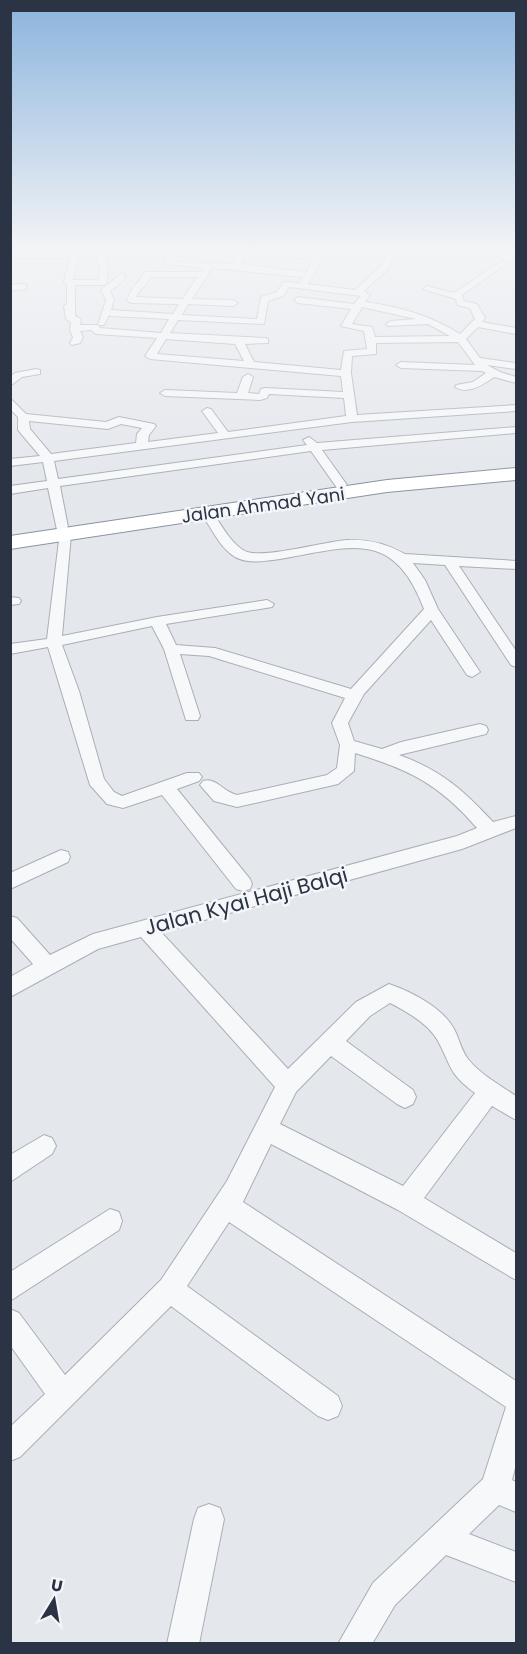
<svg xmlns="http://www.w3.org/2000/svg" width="527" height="1654" viewBox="0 0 527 1654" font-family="Poppins,sans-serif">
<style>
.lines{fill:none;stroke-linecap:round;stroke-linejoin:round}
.minor-casing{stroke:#a9aeb7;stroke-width:2}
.tertiary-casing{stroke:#a9aeb7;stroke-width:2}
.trunk-casing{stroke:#8b94a3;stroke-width:2}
.minor{fill:#f7f8fa;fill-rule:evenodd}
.tertiary{fill:#f7f8fa;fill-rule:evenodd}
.trunk{fill:#fff;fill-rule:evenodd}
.labels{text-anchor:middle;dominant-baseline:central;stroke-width:5;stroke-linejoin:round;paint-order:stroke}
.far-street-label{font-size:18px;fill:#2b3445;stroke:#f4f6f9}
.street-label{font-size:21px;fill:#2b3445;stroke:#f4f6f9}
</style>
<rect width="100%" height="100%" fill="#e4e7ec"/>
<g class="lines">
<defs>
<g id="minor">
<polygon points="34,248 42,248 35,258 29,258 28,256"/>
<path d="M157,248H165L173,260L177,262L233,264L236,256L224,255L216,248L234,251L236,248H253L243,252L244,257L241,264L307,272L314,258H291L287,256L288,254L317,253L321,250H357V254H324L314,275L307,284L355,290L381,266L390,248H398L388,269L364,291L370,295L365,302C399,306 431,316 460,334L475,319L470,308L457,305L456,299L423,289L427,286L454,293L516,252V257L462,295L464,301L477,304L485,318L482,322L516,328V334L478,327L466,339L480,358L516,363V369L487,365L500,372L516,377V383L494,377C483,385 467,395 455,387L456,385L473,382L486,373L482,371L401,368L396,365L401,362L475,365L458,342L376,343V354L352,356L351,373L357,415L516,405V411L352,422L54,461L58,479L307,445L303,440L309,437L317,443L516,427V433L322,450L347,485L341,489L337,488L311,451L60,486L68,527L62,531L57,530L48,488L10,494V486L47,481L43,462L10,466V459L40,456L18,430V417L10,409V398L26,414L106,422L119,417L154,424L156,426L149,435L148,442L218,433L202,411L207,408L211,409L228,432L346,416L344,398L269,394L267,398L260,400L165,396L160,393L165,390L237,393L243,377L248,374L253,377L248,393L259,394L261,389L265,388L343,392L341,376L150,359L145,356L157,338L96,334L91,330L80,331L83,337L80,343L72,345L70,343L73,337L70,330L71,322L66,319L64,306L67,304V284L64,282L71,253L78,255L73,280H99L100,268L96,252L100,250L104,252L108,268L106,285H75V316L81,319L80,325H98L106,300L101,290L122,273L126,276C121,283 117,287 110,291L114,300L111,310L173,314L179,304L131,303L127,300C133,285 138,284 145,272H201L204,268L167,264ZM212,268L303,277L299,283L284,282L277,292L261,297L257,319L182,315L188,304L233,306L238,303L233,300L192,299ZM151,277H197L183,299L136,297C140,288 147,285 151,277ZM289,287L361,296L354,304L298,297L294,300L298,303L351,309L341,326L364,331L367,349L344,351L341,370L254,362L245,344L268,343V339L265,338L170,333L178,320L264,324L268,301L283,296ZM362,307L416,319L391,321L386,324L388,326L428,324L450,336L375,337L372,327L352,324ZM109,315L110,316L169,319L161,333L100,328L98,325H104ZM166,339L235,344L244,361L157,354ZM29,421L108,429L121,424L142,428L137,434L136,443L51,454L30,429Z"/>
<polygon points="23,284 26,285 26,289 10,291 10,285"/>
<polygon points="36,369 40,370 40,374 22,377 10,386 10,377 15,373"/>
<path d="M207,509L211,510C221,524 229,541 243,550C258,561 325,541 348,540C369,539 387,544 405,554L516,561V569L459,566L516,651V667L511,665L445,565L413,563L425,580L438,609L480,672L472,677L467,675L431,620L364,694L348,723L354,741L382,749L401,742L480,724L486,726L488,730L486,734L399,755C441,770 463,790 493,822L516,816V828L462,849L161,932L288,1069L356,1002L389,984C412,992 442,1007 454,1029C459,1038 461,1050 468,1059C481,1075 500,1085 516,1096V1120L492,1106L424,1198L516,1253V1280L398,1210L271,1144L243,1202L516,1381V1464L512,1480L516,1482V1512L499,1505L469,1534L516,1552V1582L446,1555L395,1605L372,1644H338L373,1583L483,1479L506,1407L229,1222L187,1286L338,1396L342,1406L338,1416L328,1420L318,1416L171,1306L20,1457L10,1461V1427L45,1394L10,1345V1309L19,1313L65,1375L161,1280L227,1181L275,1087L141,937L98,949L10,997V977L33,964L10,938V916L17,918L50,955L93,934L457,836L477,828C439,784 410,770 355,753L354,771L338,784L237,807L214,801L200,785L203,781C216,777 223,792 237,795L327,775L337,768L340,745L332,723L345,698L209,656L180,654L200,716L198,720H186L164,649L152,626L62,645L79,691L104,779L114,792L122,796L187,773H199L202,777L199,781L177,789L250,879L252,884L250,889L243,891L236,889L162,795L123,808L107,804L90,785L48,647L10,654V644L47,639L60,532H70L71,535L62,636L157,617L267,600L274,604L272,607L166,624L176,645L215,648L351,689L424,609C393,528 351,547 280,559C266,561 248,564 235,557C219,547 211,527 201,513ZM390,1003C406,1011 429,1024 438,1041C452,1067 448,1073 475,1093L403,1186L280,1124L296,1092L331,1056L397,1104L405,1108L413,1104L416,1097L413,1090L346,1041L370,1016Z"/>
<polygon points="10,597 19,598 21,601 19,604 10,605"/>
<polygon points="61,850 68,852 70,857 68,862 10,889 10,873"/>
<polygon points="44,1135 52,1138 56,1146 52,1154 10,1182 10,1155"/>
<polygon points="110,1209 119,1212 122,1221 119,1230 10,1301 10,1272"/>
<polygon points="209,1504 220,1508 224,1519 199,1644 167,1644 194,1519 198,1508"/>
</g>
<g id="tertiary">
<polygon points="103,248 132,248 127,251 74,258 10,258 10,252 74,252"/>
<polygon points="467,248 485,248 516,256 516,262"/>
</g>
<polygon id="trunk" points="516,468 516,480 387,492 10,549 10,536 387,480"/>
</defs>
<use href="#minor" class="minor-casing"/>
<use href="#tertiary" class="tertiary-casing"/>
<use href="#trunk" class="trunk-casing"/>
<use href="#minor" class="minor"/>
<use href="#tertiary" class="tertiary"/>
<use href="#trunk" class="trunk"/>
</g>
<linearGradient id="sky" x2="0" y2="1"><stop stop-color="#8bb4dd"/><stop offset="0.52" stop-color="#f3f4f6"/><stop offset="1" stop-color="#f3f4f6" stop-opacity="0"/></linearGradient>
<rect width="527" height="480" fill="url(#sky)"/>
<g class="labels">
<g class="far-street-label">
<text transform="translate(263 505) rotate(-8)">Jalan Ahmad Yani</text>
</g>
<g class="street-label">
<text transform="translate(246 901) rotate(-15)">Jalan Kyai Haji Balqi</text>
</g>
</g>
<rect width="527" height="1654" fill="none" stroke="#2b3445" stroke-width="24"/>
<g transform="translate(54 1600) rotate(11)" stroke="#f4f6f9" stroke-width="4.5" paint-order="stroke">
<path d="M0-4.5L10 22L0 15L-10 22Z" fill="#2b3445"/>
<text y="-9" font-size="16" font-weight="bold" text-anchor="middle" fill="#2b3445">U</text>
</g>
</svg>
